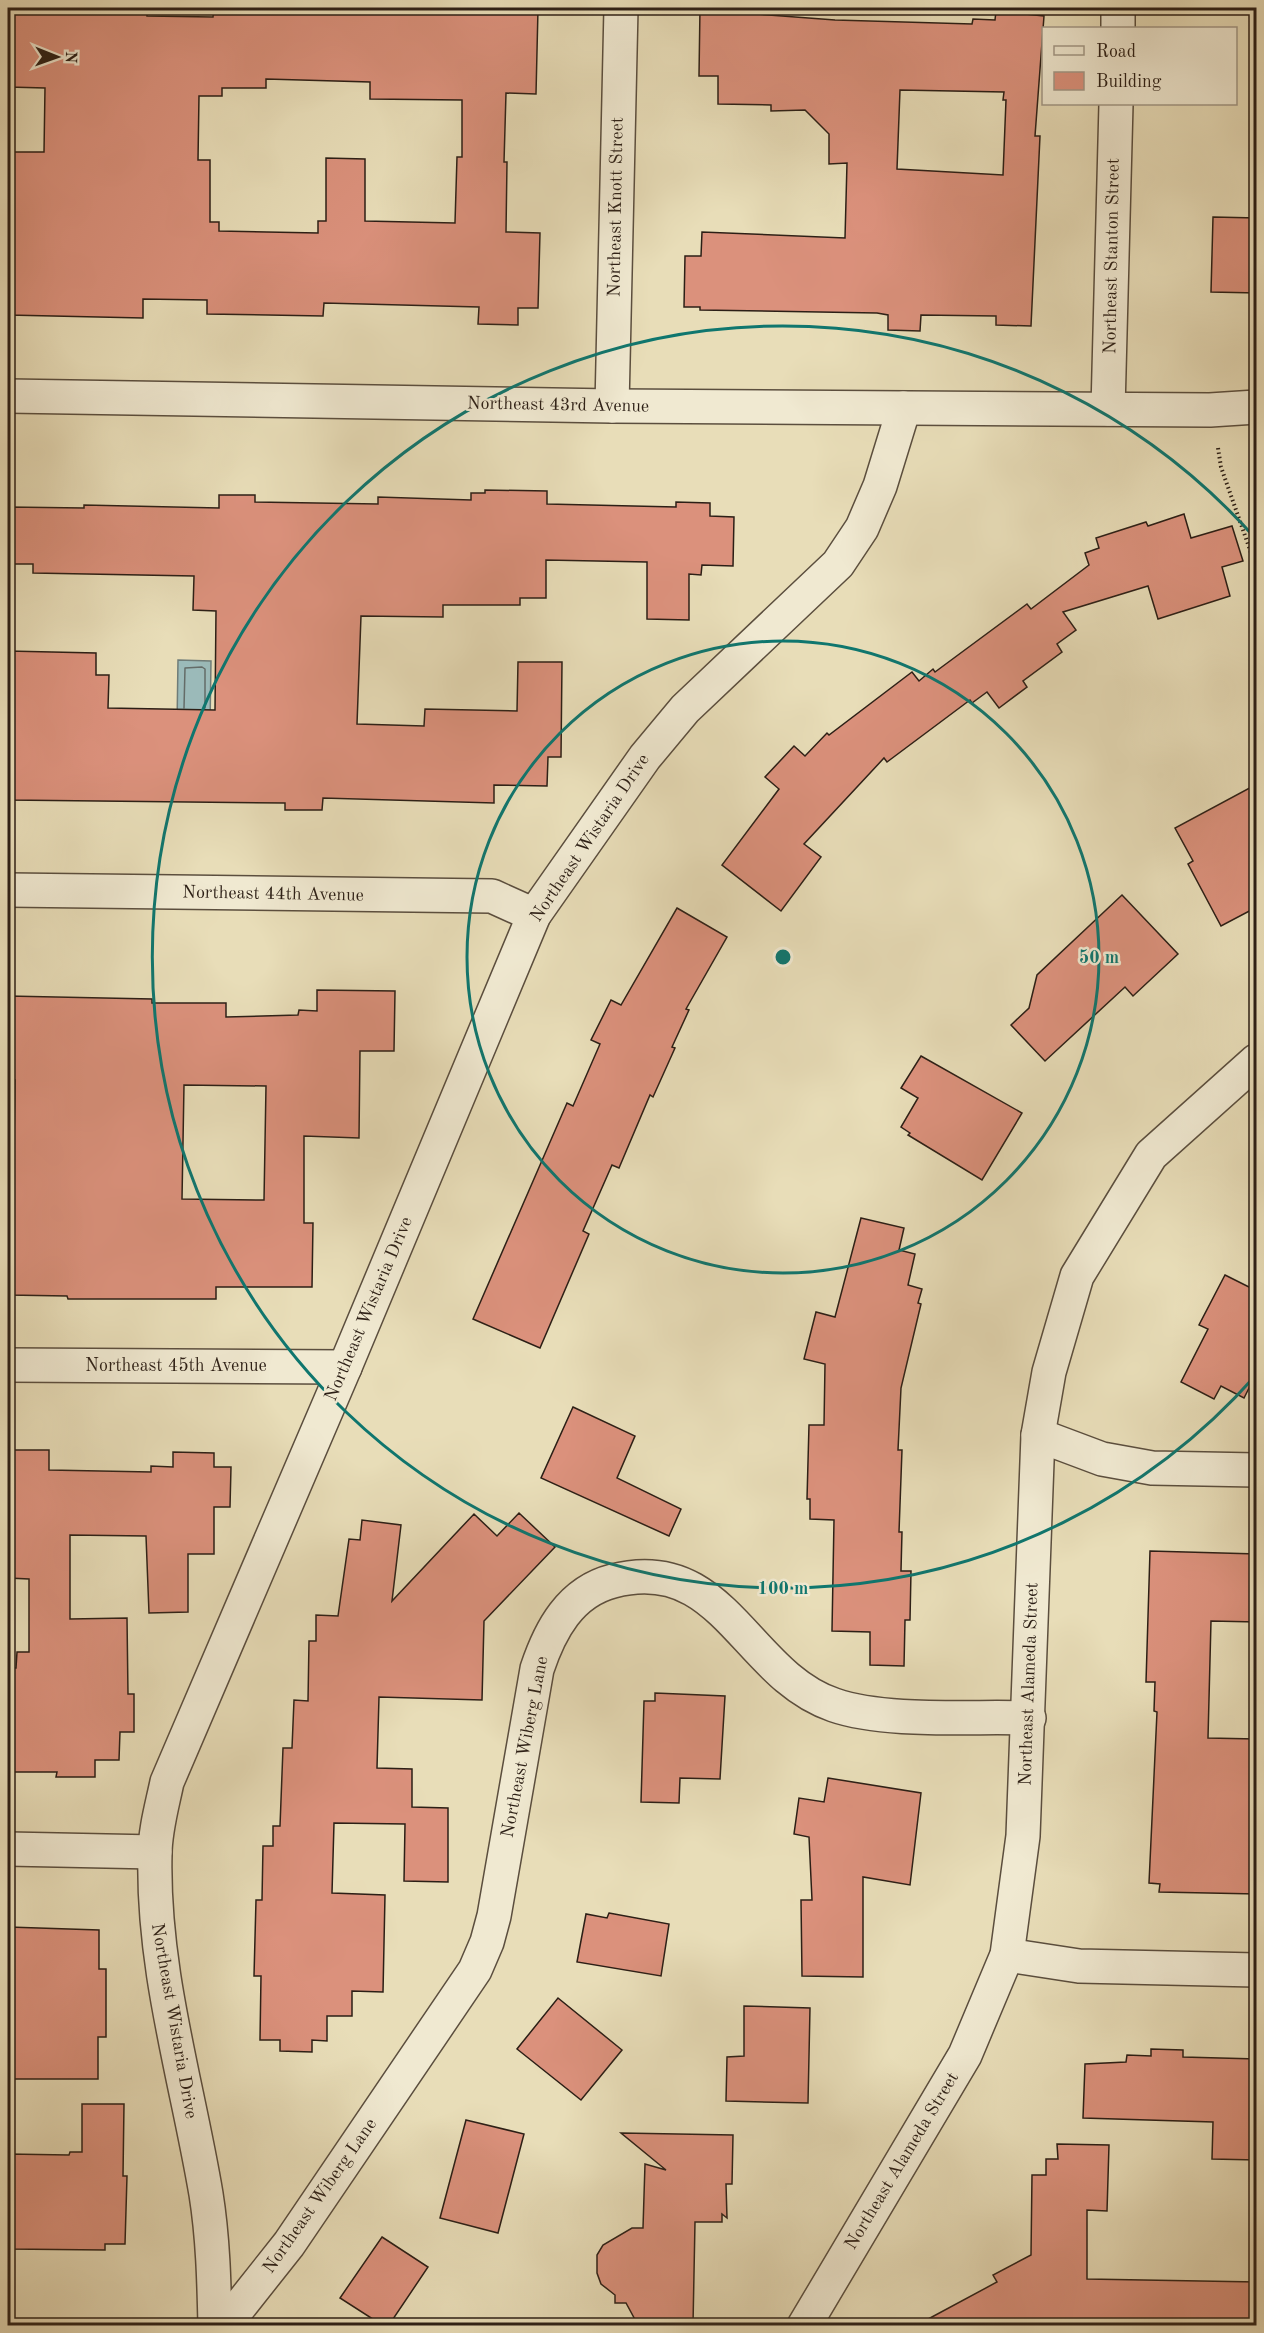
<svg xmlns="http://www.w3.org/2000/svg" width="1264" height="2333" viewBox="0 0 1264 2333" font-family="'Old Standard TT',serif">
<style>
.water{fill:#9bbab9;stroke:#6f7c78;stroke-width:1.5}
.lines{fill:none;stroke-linecap:round;stroke-linejoin:round}
.shore{stroke:#646c68;stroke-width:1.5}
.building{fill:#db917c;stroke:#2c1f16;stroke-width:1.5;fill-rule:evenodd}
.street-casing{stroke:#5b4e3e;stroke-width:36}
.path{stroke:#2c1f16;stroke-width:4;stroke-dasharray:1.5 3;stroke-linecap:butt}
.street{stroke:#f0e9d1;stroke-width:33}
.ring{fill:none;stroke:#0f766e;stroke-width:3}
.labels{text-anchor:middle;dominant-baseline:central;stroke-width:5;stroke-linejoin:round;paint-order:stroke}
.street-label{font-size:18px;fill:#2c1f16;stroke:#f0e9d1}
.centre{fill:#0f766e;stroke:#f0e9d1;stroke-width:3}
.ring-label{font-size:18px;text-anchor:middle;font-weight:bold;fill:#0f766e;stroke:#f0e9d1;stroke-width:5;stroke-linejoin:round;paint-order:stroke}
</style>
<rect width="100%" height="100%" fill="#e8ddb8"/>
<filter id="stains"><feTurbulence type="fractalNoise" baseFrequency=".00333" numOctaves="4"/><feColorMatrix values="0 0 0 0 .2 0 0 0 0 .09 0 0 0 0 .02 0 0 0 .5 -.17"/></filter>
<radialGradient id="worn" r=".72"><stop offset=".6" stop-color="#630" stop-opacity="0"/><stop offset="1" stop-color="#630" stop-opacity=".3"/></radialGradient>
<polygon class="water" points="178,660 211,661 210,725 177,725"/>
<g class="lines">
<polyline class="shore" points="184,708 185,668 202,667 205,669 205,708"/>
</g>
<g class="building">
<path d="M8,8H147V16L213,17L214,8L376,13V8L538,9L536,94L506,93L504,162H507L506,232L540,233L538,308H518V325L478,324L479,307L324,303L323,316L207,314V300L143,299V318L8,315V152H44L45,88L8,87ZM266,79L370,82V99L462,100V157H457L455,223L365,221V159L326,158V221H318V233L219,231V222H210V160H198L199,96H222V88H266Z"/>
<path d="M700,8H757V14L835,20L972,24L973,19L995,20L996,11L1044,16L1035,136H1040L1031,326L996,325V316L921,315L920,331L888,330V315L877,313L700,310V307H684L685,256H701L702,232L845,238L847,163L829,164V134L805,110L771,111V105L718,104V76H699ZM900,90L1004,92L1003,100H1006L1003,175L897,169Z"/>
<polygon points="1213,217 1257,218 1257,293 1211,292"/>
<polygon points="485,490 547,491 547,504 676,507 676,502 710,503 710,516 734,517 733,566 702,565 701,575 689,574 689,620 647,619 647,562 546,560 546,598 520,598 520,605 443,605 443,617 361,616 357,724 424,726 425,709 517,711 518,662 562,662 561,757 548,757 547,786 494,785 494,803 323,798 322,810 285,810 285,803 8,800 8,651 96,653 96,675 109,675 108,708 215,710 216,611 193,610 194,576 33,573 33,564 8,564 8,507 84,508 84,505 219,508 219,495 255,495 255,502 378,504 378,497 471,500 471,493 485,493"/>
<polygon points="1184,514 1191,538 1232,526 1243,561 1222,567 1230,596 1158,619 1148,586 1063,612 1076,630 1057,644 1062,652 1023,681 1027,687 999,708 987,692 972,703 970,700 887,762 884,758 804,844 821,857 781,911 722,865 779,789 765,777 794,746 805,756 827,733 829,735 912,672 919,681 933,669 935,672 1027,604 1031,609 1089,565 1085,553 1099,548 1096,538 1146,522 1148,526"/>
<polygon points="1257,784 1257,907 1221,926 1188,864 1193,861 1175,828"/>
<polygon points="1122,895 1178,954 1133,996 1125,987 1045,1061 1011,1025 1029,1008 1037,975"/>
<polygon points="677,908 727,937 686,1009 689,1010 672,1047 675,1048 653,1097 650,1095 619,1168 612,1165 583,1231 589,1234 540,1348 473,1319 567,1103 573,1106 600,1044 591,1040 611,1000 621,1005"/>
<path d="M317,990L395,991L394,1051H360L359,1138L304,1136V1223H313L312,1287H216V1299H68L67,1296L8,1295V1205H13L15,1080H8V996L152,999V1003H226V1017L298,1015L299,1010L317,1011ZM184,1085L266,1086L264,1200L182,1199Z"/>
<polygon points="921,1056 1022,1113 982,1180 908,1135 910,1133 901,1127 918,1098 901,1088"/>
<polygon points="861,1218 904,1228 899,1250 915,1254 908,1285 922,1289 918,1303 921,1304 901,1388 898,1450 902,1450 899,1532 902,1532 901,1571 911,1571 910,1620 905,1620 904,1666 870,1665 870,1632 832,1631 834,1520 810,1519 810,1499 807,1499 809,1425 824,1425 825,1364 804,1359 816,1312 835,1317"/>
<polygon points="1225,1275 1257,1291 1257,1372 1244,1398 1221,1386 1214,1399 1181,1382 1208,1329 1199,1325"/>
<polygon points="573,1407 635,1436 617,1478 681,1509 669,1536 541,1478"/>
<polygon points="8,1450 49,1450 49,1470 151,1472 151,1466 173,1467 173,1452 214,1453 214,1467 231,1467 230,1507 214,1507 214,1554 188,1554 188,1612 149,1613 146,1536 70,1535 70,1619 127,1618 128,1694 134,1694 134,1732 120,1732 119,1760 95,1760 95,1777 56,1777 57,1772 8,1772 8,1668 16,1668 17,1652 29,1652 29,1579 8,1578"/>
<polygon points="519,1513 555,1547 484,1621 482,1700 379,1697 377,1768 412,1769 412,1807 448,1808 448,1882 404,1881 405,1824 334,1823 332,1893 385,1895 383,1992 352,1991 352,2016 327,2016 327,2041 312,2040 312,2052 280,2051 280,2040 260,2040 261,1976 254,1976 256,1900 262,1900 263,1846 273,1846 273,1826 280,1826 283,1748 292,1748 294,1700 308,1701 309,1641 316,1641 316,1615 338,1616 349,1539 360,1540 362,1520 401,1525 392,1601 474,1514 497,1536"/>
<polygon points="1150,1551 1257,1554 1257,1622 1211,1621 1208,1738 1256,1739 1253,1841 1257,1842 1257,1894 1159,1892 1160,1884 1149,1883 1157,1712 1154,1711 1155,1682 1146,1682"/>
<polygon points="655,1693 725,1696 720,1779 680,1778 679,1803 641,1802 644,1701 655,1701"/>
<polygon points="828,1778 921,1793 910,1885 863,1877 863,1977 802,1976 801,1900 812,1900 809,1837 794,1834 799,1798 824,1802"/>
<polygon points="609,1913 669,1924 661,1976 577,1962 586,1914 607,1918"/>
<polygon points="8,1927 99,1930 99,1969 106,1969 106,2037 98,2037 98,2079 13,2079 12,2045 8,2045"/>
<polygon points="558,1998 622,2050 581,2100 517,2049"/>
<polygon points="744,2006 810,2008 808,2103 726,2101 727,2057 744,2056"/>
<polygon points="1151,2049 1183,2050 1183,2057 1257,2059 1257,2160 1212,2159 1213,2122 1083,2118 1085,2064 1126,2062 1127,2055 1151,2056"/>
<polygon points="82,2104 124,2104 123,2176 127,2176 125,2244 105,2244 105,2250 8,2249 8,2154 69,2155 70,2152 82,2152"/>
<polygon points="466,2120 524,2134 498,2233 440,2218"/>
<polygon points="621,2133 733,2135 732,2184 726,2184 727,2218 722,2214 722,2222 695,2222 693,2325 638,2325 626,2303 615,2303 615,2295 601,2284 597,2273 597,2255 603,2245 632,2228 643,2228 645,2164 666,2170"/>
<polygon points="1057,2144 1109,2145 1107,2211 1087,2210 1087,2279 1257,2282 1257,2325 917,2325 997,2282 993,2275 1031,2255 1032,2175 1046,2175 1046,2159 1058,2159"/>
<polygon points="382,2237 428,2267 389,2325 382,2325 340,2298"/>
</g>
<g class="lines">
<defs>
<g id="street">
<polyline points="1118,28 1118,8"/>
<polyline points="8,396 612,406 1210,410 1256,407"/>
<polyline points="612,406 621,8"/>
<polyline points="1108,409 1116,104"/>
<polyline points="8,890 492,896 534,915"/>
<polyline points="8,1365 345,1367"/>
<polyline points="1038,1435 1102,1459 1152,1468 1256,1470"/>
<polyline points="8,1849 155,1852"/>
<polyline points="1007,1955 1079,1966 1256,1970"/>
<path d="M215,2326C214,2281 213,2238 206,2194C187,2081 152,1970 155,1854C155,1830 162,1806 167,1782L345,1367L534,915L645,757L685,709L838,564L862,528L880,486L904,408"/>
<path d="M224,2326L289,2244L475,1970L487,1942L494,1916L537,1669C550,1630 570,1592 613,1581C724,1552 745,1675 834,1705C886,1723 973,1716 1029,1718"/>
<polyline points="804,2326 965,2055 1007,1955 1023,1836 1038,1435 1049,1372 1077,1276 1151,1155 1256,1061"/>
</g>
</defs>
<use href="#street" class="street-casing"/>
<polyline class="path" points="1218,448 1221,467 1256,567"/>
<use href="#street" class="street"/>
</g>
<g class="ring">
<circle cx="783" cy="957" r="316"/>
<path d="M1256 1375A631 631 0 1 1 1256 539"/>
</g>
<g class="labels">
<g class="street-label">
<text transform="translate(616 207) rotate(-89)">Northeast Knott Street</text>
<text transform="translate(1112 256) rotate(-89)">Northeast Stanton Street</text>
<text transform="translate(558 405) rotate(1)">Northeast 43rd Avenue</text>
<text transform="translate(590 838) rotate(-56)">Northeast Wistaria Drive</text>
<text transform="translate(273 894) rotate(1)">Northeast 44th Avenue</text>
<text transform="translate(369 1309) rotate(-67)">Northeast Wistaria Drive</text>
<text x="176" y="1366">Northeast 45th Avenue</text>
<text transform="translate(1029 1684) rotate(-88)">Northeast Alameda Street</text>
<text transform="translate(525 1747) rotate(-79)">Northeast Wiberg Lane</text>
<text transform="translate(174 2021) rotate(80)">Northeast Wistaria Drive</text>
<text transform="translate(902 2161) rotate(-59)">Northeast Alameda Street</text>
<text transform="translate(320 2196) rotate(-55)">Northeast Wiberg Lane</text>
</g>
</g>
<circle cx="783" cy="957" r="9" class="centre"/>
<g class="ring-label">
<text x="1099" y="963">50 m</text>
<text x="783" y="1594">100 m</text>
</g>
<rect width="1264" height="2333" fill="none" stroke="#e8ddb8" stroke-width="30"/>
<rect x="9" y="9" width="1246" height="2315" fill="none" stroke="#2c1f16" stroke-width="3"/>
<rect x="15" y="15" width="1234" height="2303" fill="none" stroke="#2c1f16" stroke-width="1.5"/>
<rect x="1042" y="27" width="195" height="78" fill="#f0e9d1" stroke="#a29886" stroke-width="1.5"/>
<rect x="1054" y="46" width="30" height="9" fill="#f0e9d1" stroke="#a29886" stroke-width="1.5"/>
<text x="1096" y="57" font-size="18" fill="#2c1f16">Road</text>
<rect x="1054" y="72" width="30" height="18" fill="#db917c" stroke="#a29886" stroke-width="1.5"/>
<text x="1096" y="87" font-size="18" fill="#2c1f16">Building</text>
<g transform="translate(57 57) rotate(91)" stroke="#f0e9d1" stroke-width="4.5" paint-order="stroke">
<path d="M0-4.5L10 22L0 15L-10 22Z" fill="#2c1f16"/>
<text y="-9" font-size="16" font-weight="bold" text-anchor="middle" fill="#2c1f16">N</text>
</g>
<rect width="100%" height="100%" filter="url(#stains)"/>
<rect width="100%" height="100%" fill="url(#worn)"/>
</svg>
